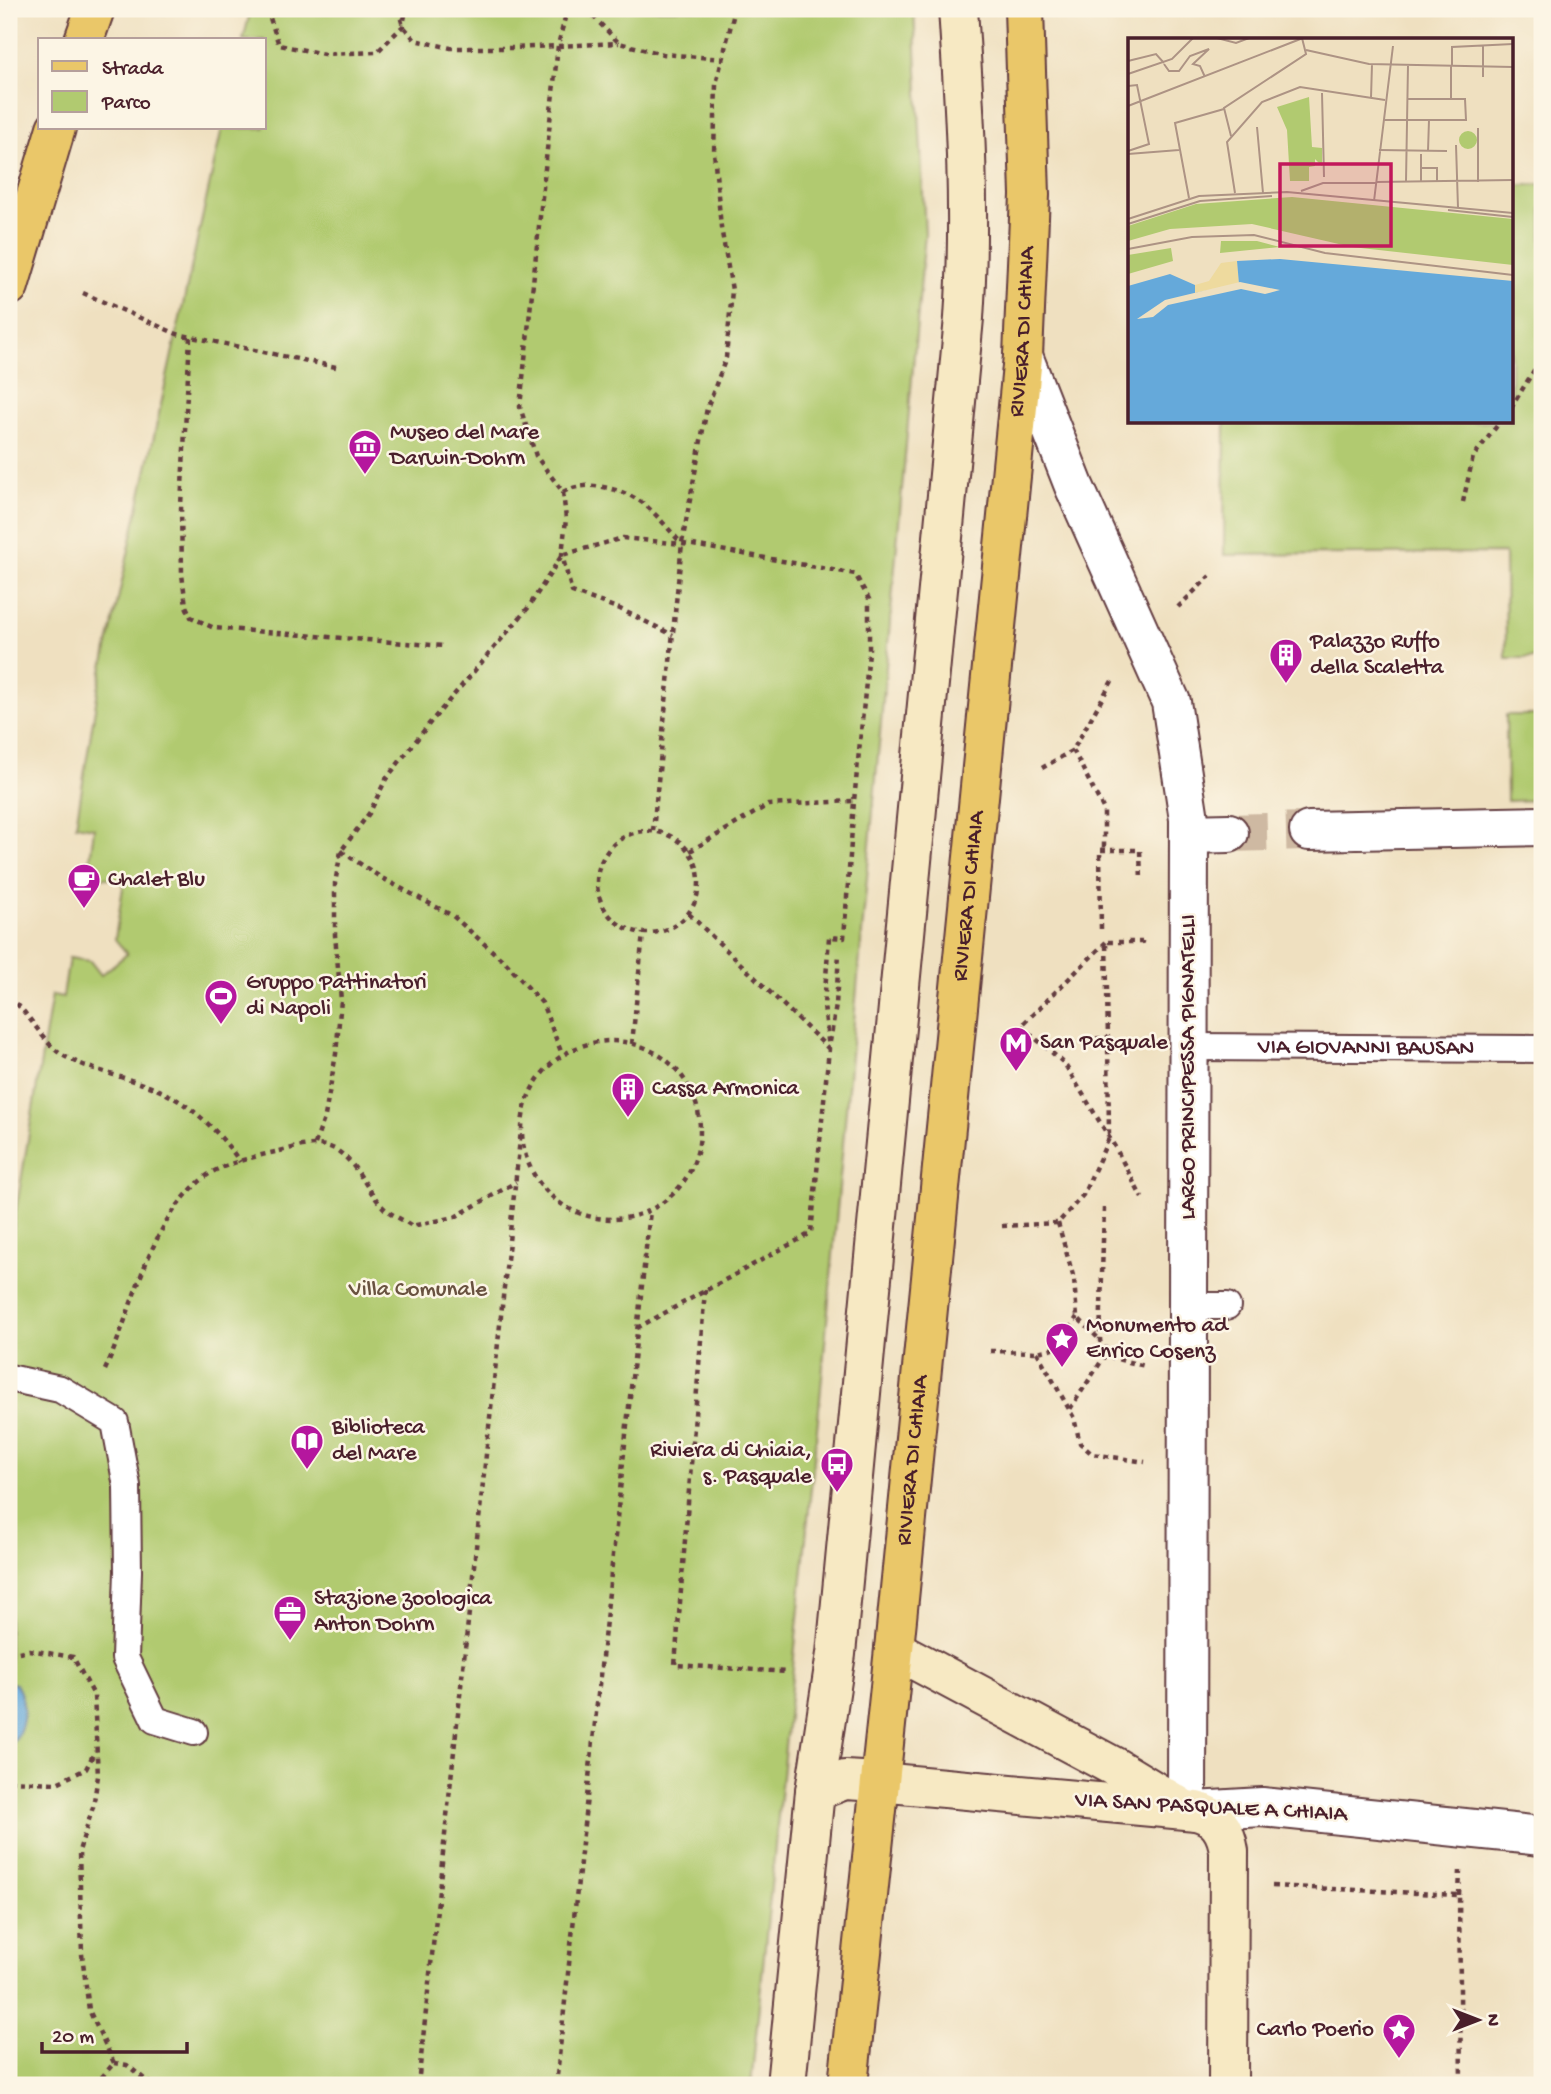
<svg xmlns="http://www.w3.org/2000/svg" width="1551" height="2094" viewBox="0 0 1551 2094" font-family="'Gochi Hand',sans-serif">
<style>
.green{fill:#b1ca70;stroke:#7e744e;stroke-width:2}
.water{fill:#65a9da;stroke:#586482;stroke-width:2}
.lines{fill:none;stroke-linecap:round;stroke-linejoin:round}
.street-tunnel{stroke:#ceb9a2;stroke-width:38;stroke-dasharray:38 19;stroke-linecap:butt}
.lane-casing{stroke:#633c41;stroke-width:30}
.street-casing{stroke:#633c41;stroke-width:42}
.secondary-casing{stroke:#633c41;stroke-width:42}
.primary-casing{stroke:#633c41;stroke-width:42}
.path{stroke:#633c41;stroke-width:4.5;stroke-dasharray:5 5;stroke-linecap:butt}
.lane{stroke:#fff;stroke-width:26}
.street{stroke:#fff;stroke-width:38}
.secondary{stroke:#f7e9c3;stroke-width:38}
.primary{stroke:#eac769;stroke-width:38}
.labels{text-anchor:middle;dominant-baseline:central;stroke-width:5;stroke-linejoin:round;paint-order:stroke}
.street-label{font-size:23px;fill:#4a1f2b;stroke:#fcf5e5}
.poi-label{font-size:23px;fill:#4a1f2b;stroke:#fcf5e5;text-anchor:start}
.park-label{font-size:23px;fill:#695240;stroke:#fcf5e5}
.inset-road{fill:none;stroke:#ad9384;stroke-width:2}
.view{fill:#c2185b;fill-opacity:0.15;stroke:#c2185b;stroke-width:3.5}
.inset-edge{fill:none;stroke:#4a1f2b;stroke-width:3.5}
</style>
<rect width="100%" height="100%" fill="#fcf5e5"/>
<filter id="ink" filterUnits="userSpaceOnUse"><feTurbulence type="fractalNoise" baseFrequency=".0143" numOctaves="2"/><feDisplacementMap in="SourceGraphic" scale="14" xChannelSelector="R" yChannelSelector="G"/><feConvolveMatrix kernelMatrix="1 2 1 2 8 2 1 2 1" color-interpolation-filters="sRGB"/></filter>
<filter id="wash" filterUnits="userSpaceOnUse"><feTurbulence type="fractalNoise" baseFrequency=".00686" numOctaves="4" result="noise"/><feDisplacementMap in="SourceGraphic" scale="28" xChannelSelector="R" yChannelSelector="G"/><feGaussianBlur stdDeviation="1.57" result="paint"/><feColorMatrix in="noise" values="0 0 0 0 0 0 0 0 0 0 0 0 0 0 0 0 0 1.4 0 .05"/><feComposite in="paint" operator="in"/></filter>
<g filter="url(#wash)">
<rect width="100%" height="100%" fill="#efe0c0"/>
<g class="green">
<polygon points="251,9 914,9 925,234 820,1399 751,2085 9,2085 9,1253 52,995 63,997 69,958 90,961 101,975 127,954 115,939 124,881 88,875 94,828 76,825 98,690 222,128 264,128 264,40 243,40"/>
<polygon points="1542,184 1542,658 1506,658 1505,553 1224,555 1225,422 1511,422 1511,186"/>
<polygon points="1506,715 1542,715 1542,800 1507,801"/>
</g>
<path class="water" d="M9,1683L16,1684C28,1704 26,1730 9,1747Z"/>
</g>
<g filter="url(#ink)">
<g class="lines">
<polyline class="street-tunnel" points="1229,833 1309,831"/>
<defs>
<g id="lane">
<path id="s1" d="M1189,1047L1542,1049"/>
<polyline points="1188,1306 1227,1306"/>
<polyline points="9,1378 60,1389 115,1422 127,1486 128,1571 125,1658 155,1720 194,1732"/>
</g>
<g id="street">
<polyline points="1023,356 1074,486 1171,702 1189,819 1187,1810"/>
<polyline points="1309,831 1542,826"/>
<polyline points="1189,834 1229,833"/>
<polyline points="1196,1811 1262,1807 1542,1836"/>
</g>
<g id="secondary">
<polyline points="894,1649 1113,1766 1179,1806"/>
<path d="M815,1791L845,1780L879,1782L1196,1811C1217,1816 1226,1830 1229,1851L1228,2085"/>
<path d="M786,2085L815,1791L836,1654L964,318C971,215 965,112 958,9"/>
</g>
<g id="primary">
<polyline points="84,40 95,9"/>
<polyline points="9,286 56,128"/>
<path id="s2" d="M848,2085L894,1649L1023,356L1030,195L1024,9"/>
</g>
</defs>
<use href="#lane" class="lane-casing"/>
<use href="#street" class="street-casing"/>
<use href="#secondary" class="secondary-casing"/>
<use href="#primary" class="primary-casing"/>
<g class="path">
<polyline points="267,9 279,45 324,54 377,52 403,26 406,9"/>
<polyline points="398,9 403,26 415,40 451,48 514,48 619,43"/>
<polyline points="561,9 566,14 558,45 520,407 536,456 563,492 566,519 562,555 572,592 620,609 673,635"/>
<polyline points="586,9 619,43 663,54 723,59"/>
<polyline points="83,293 177,334 336,367"/>
<polyline points="190,337 181,505 182,574 186,606 191,617 214,628 444,646"/>
<polyline points="1511,408 1542,357"/>
<path d="M563,492C585,480 617,487 638,500C652,508 669,530 681,543"/>
<polyline points="1463,502 1473,457 1500,422"/>
<polyline points="1178,607 1213,573"/>
<polyline points="1073,750 1104,810 1104,850"/>
<polyline points="1042,768 1073,750 1112,681"/>
<circle cx="648" cy="882" r="51"/>
<polyline points="653,831 682,543 707,408 726,358 732,290 721,227 714,152 716,84 735,9"/>
<polyline points="341,851 380,877 453,916 507,964 542,1003 562,1054"/>
<polyline points="690,851 768,805 854,801"/>
<polyline points="689,914 829,1049"/>
<polyline points="1101,929 1100,850 1140,850 1141,881"/>
<polyline points="1106,942 1021,1026 1064,1063 1115,1147 1142,1198"/>
<path d="M9,997C29,1012 45,1046 64,1056C90,1070 118,1075 145,1085C185,1098 216,1127 240,1162"/>
<polyline points="1086,1039 1108,1038 1106,942 1142,942 1142,939"/>
<circle cx="611" cy="1130" r="89"/>
<polyline points="830,1042 836,1005 839,953"/>
<polyline points="632,1044 643,933"/>
<polyline points="315,1144 325,1116 336,1054 341,1000 335,935 335,883 341,851 370,812 386,779 429,724 528,608 562,555 623,538 693,545 855,574 869,599 869,652 854,801 844,938 829,937 824,1005 829,1049 811,1233 637,1328"/>
<polyline points="1104,1208 1100,1341 1113,1358 1145,1366"/>
<polyline points="1058,1223 1074,1279 1077,1317 1100,1340"/>
<polyline points="1002,1226 1058,1223 1083,1195 1109,1138 1108,1038"/>
<polyline points="705,1290 675,1665 788,1672"/>
<polyline points="990,1351 1038,1352 1058,1347 1077,1317"/>
<polyline points="1037,1352 1074,1418 1080,1443 1092,1454 1145,1462"/>
<path d="M105,1370C135,1306 147,1223 205,1177C219,1165 256,1156 275,1152C294,1148 320,1139 338,1151C359,1166 368,1193 385,1209C393,1216 404,1220 412,1226L455,1217L516,1182"/>
<polyline points="1070,1409 1108,1351"/>
<polyline points="9,1654 29,1650 73,1657 94,1695 98,1776 93,1807 79,1851 82,1954 89,2010 114,2063"/>
<polyline points="9,1781 57,1783 86,1769 95,1751"/>
<polyline points="1272,1886 1459,1895 1461,2085"/>
<polyline points="1459,1895 1460,1871"/>
<polyline points="114,2063 127,2065 152,2085"/>
<polyline points="95,2085 114,2063"/>
<polyline points="418,2085 521,1130"/>
<polyline points="556,2085 650,1211"/>
</g>
<use href="#lane" class="lane"/>
<use href="#street" class="street"/>
<use href="#secondary" class="secondary"/>
<use href="#primary" class="primary"/>
</g>
</g>
<defs>
<symbol id="museum-pin" viewBox="-11 -11 22 30"><path d="M0 17L-7.5 6A9.5 9.5 0 1 1 7.5 6Z" fill="#b5179e" stroke="#fcf5e5"/><path d="M0-6L6-3V-2H-6V-3ZM-5-1h2V3h-2ZM-1-1h2V3h-2ZM3-1h2V3H3ZM-6 4H6V6H-6Z" fill="#fff"/></symbol>
<symbol id="building-pin" viewBox="-11 -11 22 30"><path d="M0 17L-7.5 6A9.5 9.5 0 1 1 7.5 6Z" fill="#b5179e" stroke="#fcf5e5"/><path d="M-4-6H4V6H1V3H-1V6H-4ZM-2.5-4.3h1.7v1.8h-1.7ZM.8-4.3h1.7v1.8H.8ZM-2.5-1h1.7V.8h-1.7ZM.8-1h1.7V.8H.8Z" fill="#fff"/></symbol>
<symbol id="cafe-pin" viewBox="-11 -11 22 30"><path d="M0 17L-7.5 6A9.5 9.5 0 1 1 7.5 6Z" fill="#b5179e" stroke="#fcf5e5"/><path d="M-5.5-4.5H6V0H3Q3 3.5 0 3.5H-2.5Q-5.5 3.5-5.5 0ZM3-3.2v2h1.7v-2ZM-6 4.5H4V6H-6Z" fill="#fff"/></symbol>
<symbol id="stadium-pin" viewBox="-11 -11 22 30"><path d="M0 17L-7.5 6A9.5 9.5 0 1 1 7.5 6Z" fill="#b5179e" stroke="#fcf5e5"/><path d="M0-5a6.5 5 0 1 0 0 10a6.5 5 0 1 0 0-10ZM-3.5-1.8h7v3.6h-7Z" fill="#fff"/></symbol>
<symbol id="metro-pin" viewBox="-11 -11 22 30"><path d="M0 17L-7.5 6A9.5 9.5 0 1 1 7.5 6Z" fill="#b5179e" stroke="#fcf5e5"/><path d="M-5.5 5V-5H-3L0 0L3-5H5.5V5H3V-.5L0 4L-3-.5V5Z" fill="#fff"/></symbol>
<symbol id="sight-pin" viewBox="-11 -11 22 30"><path d="M0 17L-7.5 6A9.5 9.5 0 1 1 7.5 6Z" fill="#b5179e" stroke="#fcf5e5"/><path d="M0-6L1.8-2.2L6-1.7L2.9 1.2L3.7 5.4L0 3.3L-3.7 5.4L-2.9 1.2L-6-1.7L-1.8-2.2Z" fill="#fff"/></symbol>
<symbol id="library-pin" viewBox="-11 -11 22 30"><path d="M0 17L-7.5 6A9.5 9.5 0 1 1 7.5 6Z" fill="#b5179e" stroke="#fcf5e5"/><path d="M-6-4Q-3-5.5-.7-3.5V5Q-3 3-6 4ZM6-4Q3-5.5 .7-3.5V5Q3 3 6 4Z" fill="#fff"/></symbol>
<symbol id="bus-pin" viewBox="-11 -11 22 30"><path d="M0 17L-7.5 6A9.5 9.5 0 1 1 7.5 6Z" fill="#b5179e" stroke="#fcf5e5"/><path d="M-5-6H5V4H4V6H2V4H-2V6H-4V4H-5ZM-3.5-4V0h7V-4ZM-3.5 1.2v1.5H-2V1.2ZM2 1.2v1.5H3.5V1.2Z" fill="#fff"/></symbol>
<symbol id="office-pin" viewBox="-11 -11 22 30"><path d="M0 17L-7.5 6A9.5 9.5 0 1 1 7.5 6Z" fill="#b5179e" stroke="#fcf5e5"/><path d="M-6-3h4V-5.5h4V-3h4V5H-6ZM-1-4.5V-3h2v-1.5ZM-6 0V1H6V0Z" fill="#fff"/></symbol>
</defs>
<g fill-rule="evenodd">
<use href="#museum-pin" x="346" y="427" width="38" height="52"/>
<use href="#building-pin" x="1267" y="636" width="38" height="52"/>
<use href="#cafe-pin" x="65" y="861" width="38" height="52"/>
<use href="#stadium-pin" x="202" y="977" width="38" height="52"/>
<use href="#metro-pin" x="997" y="1024" width="38" height="52"/>
<use href="#building-pin" x="609" y="1070" width="38" height="52"/>
<use href="#sight-pin" x="1043" y="1320" width="38" height="52"/>
<use href="#library-pin" x="288" y="1422" width="38" height="52"/>
<use href="#bus-pin" x="818" y="1445" width="38" height="52"/>
<use href="#office-pin" x="271" y="1593" width="38" height="52"/>
<use href="#sight-pin" x="1380" y="2011" width="38" height="52"/>
</g>
<g class="labels">
<g class="street-label">
<text stroke="none"><textPath href="#s2" startOffset="1762">RIVIERA DI CHIAIA</textPath></text>
<text stroke="none"><textPath href="#s2" startOffset="1195">RIVIERA DI CHIAIA</textPath></text>
<text stroke="none"><textPath href="#s1" startOffset="177">VIA GIOVANNI BAUSAN</textPath></text>
<text transform="translate(1189 1067) rotate(-90)">LARGO PRINCIPESSA PIGNATELLI</text>
<text stroke="none"><textPath href="#s2" startOffset="628">RIVIERA DI CHIAIA</textPath></text>
<text transform="translate(1211 1808) rotate(3)">VIA SAN PASQUALE A CHIAIA</text>
</g>
<g class="poi-label">
<text x="390" y="433">Museo del Mare<tspan x="390" dy="26">Darwin-Dohrn</tspan></text>
<text x="1310" y="642">Palazzo Ruffo<tspan x="1310" dy="26">della Scaletta</tspan></text>
<text x="108" y="880">Chalet Blu</text>
<text x="246" y="983">Gruppo Pattinatori<tspan x="246" dy="26">di Napoli</tspan></text>
<text x="1040" y="1043">San Pasquale</text>
<text x="652" y="1089">Cassa Armonica</text>
<text x="1086" y="1326">Monumento ad<tspan x="1086" dy="26">Enrico Cosenz</tspan></text>
<text x="332" y="1428">Biblioteca<tspan x="332" dy="26">del Mare</tspan></text>
<text x="812" y="1451" text-anchor="end">Riviera di Chiaia,<tspan x="812" dy="26">s. Pasquale</tspan></text>
<text x="314" y="1599">Stazione zoologica<tspan x="314" dy="26">Anton Dohrn</tspan></text>
<text x="1374" y="2030" text-anchor="end">Carlo Poerio</text>
</g>
<g class="park-label">
<text x="418" y="1290">Villa Comunale</text>
</g>
</g>
<g transform="translate(1128 38)">
<rect width="385" height="385" fill="#efe0c0"/>
<path d="M181,59L184,109L194,110V128L187,121V128L181,129V143H162L159,92L149,69ZM331 102a9 9 0 1 1 18 0a9 9 0 1 1-18 0ZM164,159L385,181V227L224,209L124,186L42,191L0,203V188L68,166ZM93,203H129L152,209L92,215ZM43,210L45,223L0,236V217Z" fill="#b1ca70"/>
<path d="M109,223L111,246L67,256V247L81,243L93,225Z" fill="#eeda9e"/>
<path d="M152,221L385,243V385H0V248L42,236L67,247V255L111,246L109,223Z" fill="#65a9da"/>
<path d="M112,244L152,252L137,256L113,251L40,267L25,279L9,281L37,262Z" fill="#efe0c0"/>
<path class="inset-road" d="M89,0L108,5L121,0M178,12L241,26L385,29M0,23L28,16L36,25M36,26L41,33H51L62,18L81,11L65,26L72,28L77,39M323,27V60M324,27V9L385,6M0,36L44,21L65,0M355,39V8M0,48L9,47L21,106L0,113M194,55L196,139M243,60L244,26M0,68L175,0M255,82H338L337,61H279M129,89L135,155M103,98L96,70L178,16L174,0M328,107L330,170M251,112L319,113M300,113L301,82M0,116L51,112M293,130H309V144M278,143L280,27M248,144L385,142M293,144V116M350,144V90M173,153L195,145H248M107,155L99,104L134,64L172,49L257,62M61,160L47,85L96,71M246,163L265,8M320,172L385,179M0,181L71,158L159,154L385,175M0,186L72,163L144,158M0,211L64,199L126,197L197,215L385,237"/>
<path class="view" d="M152,126H263V208H152Z"/>
<rect width="385" height="385" class="inset-edge"/>
</g>
<rect width="1551" height="2094" fill="none" stroke="#fcf5e5" stroke-width="35"/>
<rect x="38" y="38" width="228" height="91" fill="#fcf5e5" stroke="#b59f9b" stroke-width="2"/>
<rect x="52" y="61" width="35" height="10" fill="#eac769" stroke="#b59f9b" stroke-width="2"/>
<text x="102" y="74" font-size="21" fill="#4a1f2b">Strada</text>
<rect x="52" y="91" width="35" height="21" fill="#b1ca70" stroke="#b59f9b" stroke-width="2"/>
<text x="102" y="108" font-size="21" fill="#4a1f2b">Parco</text>
<g transform="translate(1478 2020) rotate(90)" stroke="#fcf5e5" stroke-width="5" paint-order="stroke">
<path d="M0-5L12 26L0 18L-12 26Z" fill="#4a1f2b"/>
<text y="-10" font-size="19" font-weight="bold" text-anchor="middle" fill="#4a1f2b">N</text>
</g>
<path d="M42 2042v10h145v-10" fill="none" stroke="#4a1f2b" stroke-width="3.5"/>
<text x="52" y="2042" font-size="21" fill="#4a1f2b" stroke="#fcf5e5" stroke-width="5" paint-order="stroke">20 m</text>
</svg>
